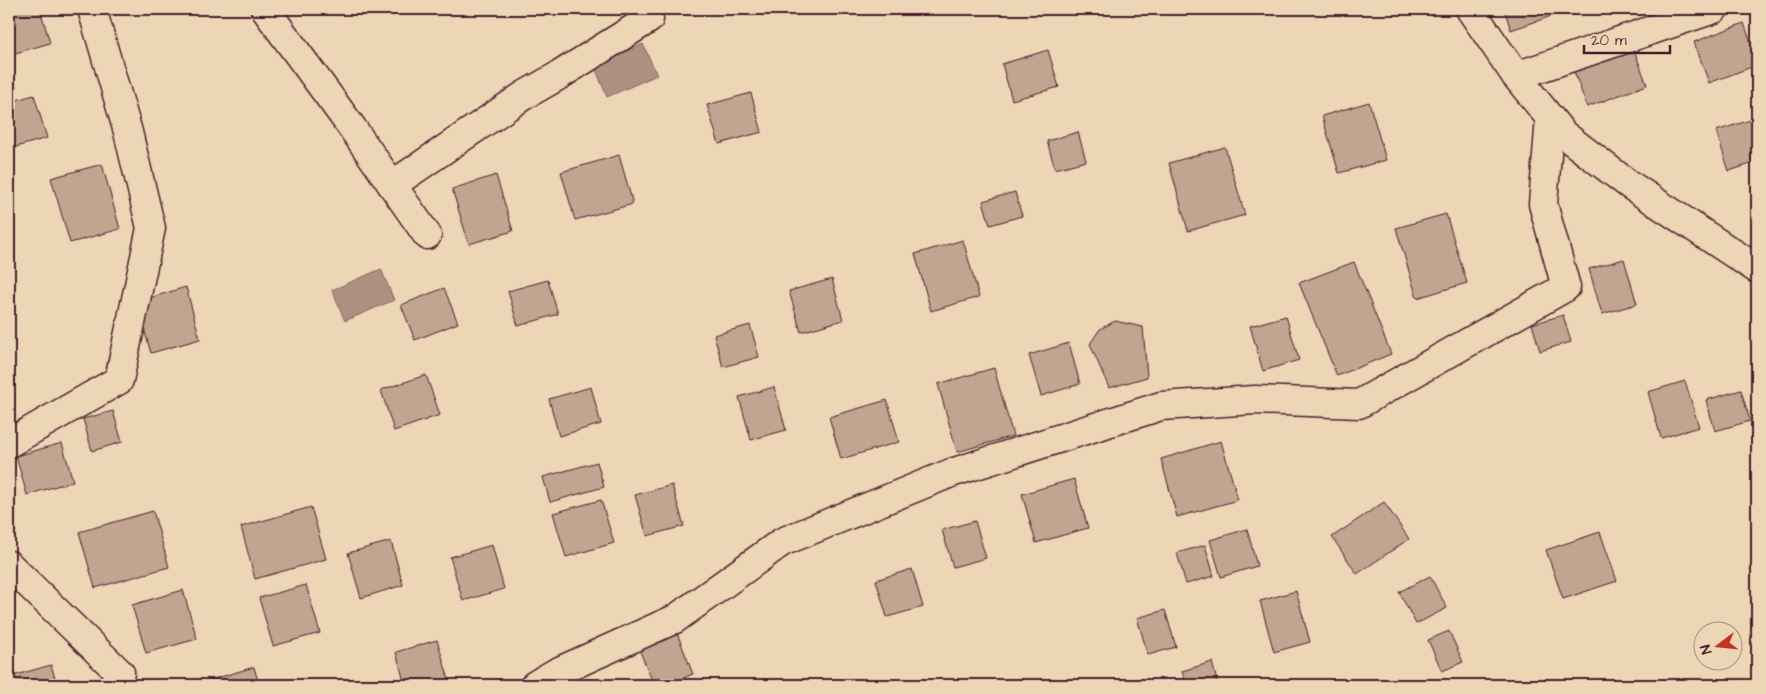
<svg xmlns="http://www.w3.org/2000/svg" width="1766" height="694" viewBox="0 0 1766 694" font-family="'Architects Daughter',sans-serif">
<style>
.water{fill:#ae9081;stroke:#86635f}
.building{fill:#c1a591;stroke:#4a1f2b}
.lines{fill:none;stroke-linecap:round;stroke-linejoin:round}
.minor-casing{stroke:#4a1f2b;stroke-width:31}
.secondary-casing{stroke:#4a1f2b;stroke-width:31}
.minor{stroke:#edd6b6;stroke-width:28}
.secondary{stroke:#edd6b6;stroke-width:28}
</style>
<rect width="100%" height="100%" fill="#edd6b6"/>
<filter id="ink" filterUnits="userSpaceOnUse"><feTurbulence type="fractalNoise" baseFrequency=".02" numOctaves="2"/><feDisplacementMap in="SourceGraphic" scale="10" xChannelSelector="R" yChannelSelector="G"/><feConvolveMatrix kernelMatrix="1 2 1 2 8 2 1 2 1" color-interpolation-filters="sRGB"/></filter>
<g filter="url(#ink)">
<g class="water">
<polygon points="643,44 657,75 607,97 594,65"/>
<polygon points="381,269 394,300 345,321 332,290"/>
</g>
<g class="building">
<polygon points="9,9 40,9 50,43 9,55"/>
<polygon points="1504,9 1572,9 1511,30"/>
<polygon points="1744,23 1757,60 1757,65 1709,83 1694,42"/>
<polygon points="1632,44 1647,85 1587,107 1572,66"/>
<polygon points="1048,50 1059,87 1012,100 1002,64"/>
<polygon points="751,93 762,132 719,144 707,105"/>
<polygon points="34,95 47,138 9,149 9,102"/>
<polygon points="1369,102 1386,160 1339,173 1322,116"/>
<polygon points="1757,118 1757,162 1729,171 1716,131"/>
<polygon points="1078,132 1086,161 1055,169 1047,141"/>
<polygon points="1225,147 1245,215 1188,231 1169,163"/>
<polygon points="619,155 633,204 575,220 561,172"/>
<polygon points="102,164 120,229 70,243 51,178"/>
<polygon points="496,175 513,231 469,244 452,189"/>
<polygon points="1015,192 1022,216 990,225 983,201"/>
<polygon points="1446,214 1467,283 1417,298 1396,228"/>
<polygon points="963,240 979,297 931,311 915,254"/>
<polygon points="1624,259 1637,304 1602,314 1589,269"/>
<polygon points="1354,262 1391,354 1337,376 1299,283"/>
<polygon points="832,279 843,320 801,332 789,291"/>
<polygon points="548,280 558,314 518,326 508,291"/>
<polygon points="186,287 200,339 151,353 136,302"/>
<polygon points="444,288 458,323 415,340 401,305"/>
<polygon points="1563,315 1571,342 1540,351 1532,324"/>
<polygon points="1286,316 1299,360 1263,371 1250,326"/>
<polygon points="1115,321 1143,327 1147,377 1109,388 1090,344 1100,329"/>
<polygon points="750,325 759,357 723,367 714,335"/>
<polygon points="1069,343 1080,384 1041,396 1029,355"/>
<polygon points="994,368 1013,436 957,452 938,384"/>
<polygon points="426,375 440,415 394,431 381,390"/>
<polygon points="1685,381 1699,427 1661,438 1648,392"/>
<polygon points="591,387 601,424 559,436 549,399"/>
<polygon points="774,387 786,430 751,440 739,397"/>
<polygon points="1741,390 1750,421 1715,431 1706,400"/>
<polygon points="887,400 899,442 841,459 829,417"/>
<polygon points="113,411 122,442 92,451 83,419"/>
<polygon points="1221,441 1238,500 1177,517 1161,459"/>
<polygon points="62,443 73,481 27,495 16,456"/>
<polygon points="597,462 604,487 550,502 543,477"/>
<polygon points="1074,479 1088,528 1036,543 1022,494"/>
<polygon points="672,485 684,526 647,536 635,495"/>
<polygon points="601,500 614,543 566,557 553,513"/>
<polygon points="1384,502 1409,539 1357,574 1332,537"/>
<polygon points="311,507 326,559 255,579 241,527"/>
<polygon points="153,511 169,567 95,588 79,532"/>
<polygon points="975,521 986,558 953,567 942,530"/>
<polygon points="1247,529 1257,566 1221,577 1210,540"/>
<polygon points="1600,532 1617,581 1563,599 1546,550"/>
<polygon points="391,541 403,585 361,598 348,553"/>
<polygon points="492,545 504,589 463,601 450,557"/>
<polygon points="1205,545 1214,576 1186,584 1177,553"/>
<polygon points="912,569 923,607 887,617 876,580"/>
<polygon points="1430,576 1447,608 1416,624 1399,592"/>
<polygon points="306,585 320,633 273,646 259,598"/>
<polygon points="183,590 197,639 146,653 132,605"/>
<polygon points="1296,591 1310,642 1274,652 1260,601"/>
<polygon points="1165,610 1176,647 1148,655 1137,618"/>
<polygon points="1449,631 1463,662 1442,671 1428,640"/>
<polygon points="677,633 693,674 666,685 654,685 639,649"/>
<polygon points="437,640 450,683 441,685 405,685 396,652"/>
<polygon points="1212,662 1218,685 1186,685 1182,671"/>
<polygon points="51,665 57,685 9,685 9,677"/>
<polygon points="254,667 259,685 212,685 210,680"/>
</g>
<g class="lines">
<defs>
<g id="minor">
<polyline points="265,9 353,129 427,235"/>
<polyline points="1516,76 1714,9"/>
<polyline points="392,185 523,96 558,76 649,19"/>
<polyline points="9,443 119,380 151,228 128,132 92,9"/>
<polyline points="9,565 120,673 117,685"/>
<polyline points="535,685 555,673 675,619 782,542 951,473 1161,406 1255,400 1359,404 1566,287 1543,204 1550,118"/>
</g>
<polyline id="secondary" points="1470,9 1516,76 1563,134 1627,183 1757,269"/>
</defs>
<use href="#minor" class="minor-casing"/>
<use href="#secondary" class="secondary-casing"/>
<use href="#minor" class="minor"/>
<use href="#secondary" class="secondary"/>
</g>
</g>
<rect width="1766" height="694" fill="none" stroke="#edd6b6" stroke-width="30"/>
<rect x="15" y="15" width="1736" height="664" fill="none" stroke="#4a1f2b" stroke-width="2" filter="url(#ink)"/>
<g transform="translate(1718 646) rotate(254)"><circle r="24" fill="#edd6b6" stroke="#ac8d7e"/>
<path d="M0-4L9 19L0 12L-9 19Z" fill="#c8321e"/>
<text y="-8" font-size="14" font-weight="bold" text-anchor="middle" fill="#4a1f2b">N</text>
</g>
<path d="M1584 45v8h86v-8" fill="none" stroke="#4a1f2b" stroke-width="2.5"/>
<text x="1591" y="45" font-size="15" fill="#4a1f2b" stroke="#edd6b6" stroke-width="4" paint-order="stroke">20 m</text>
</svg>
